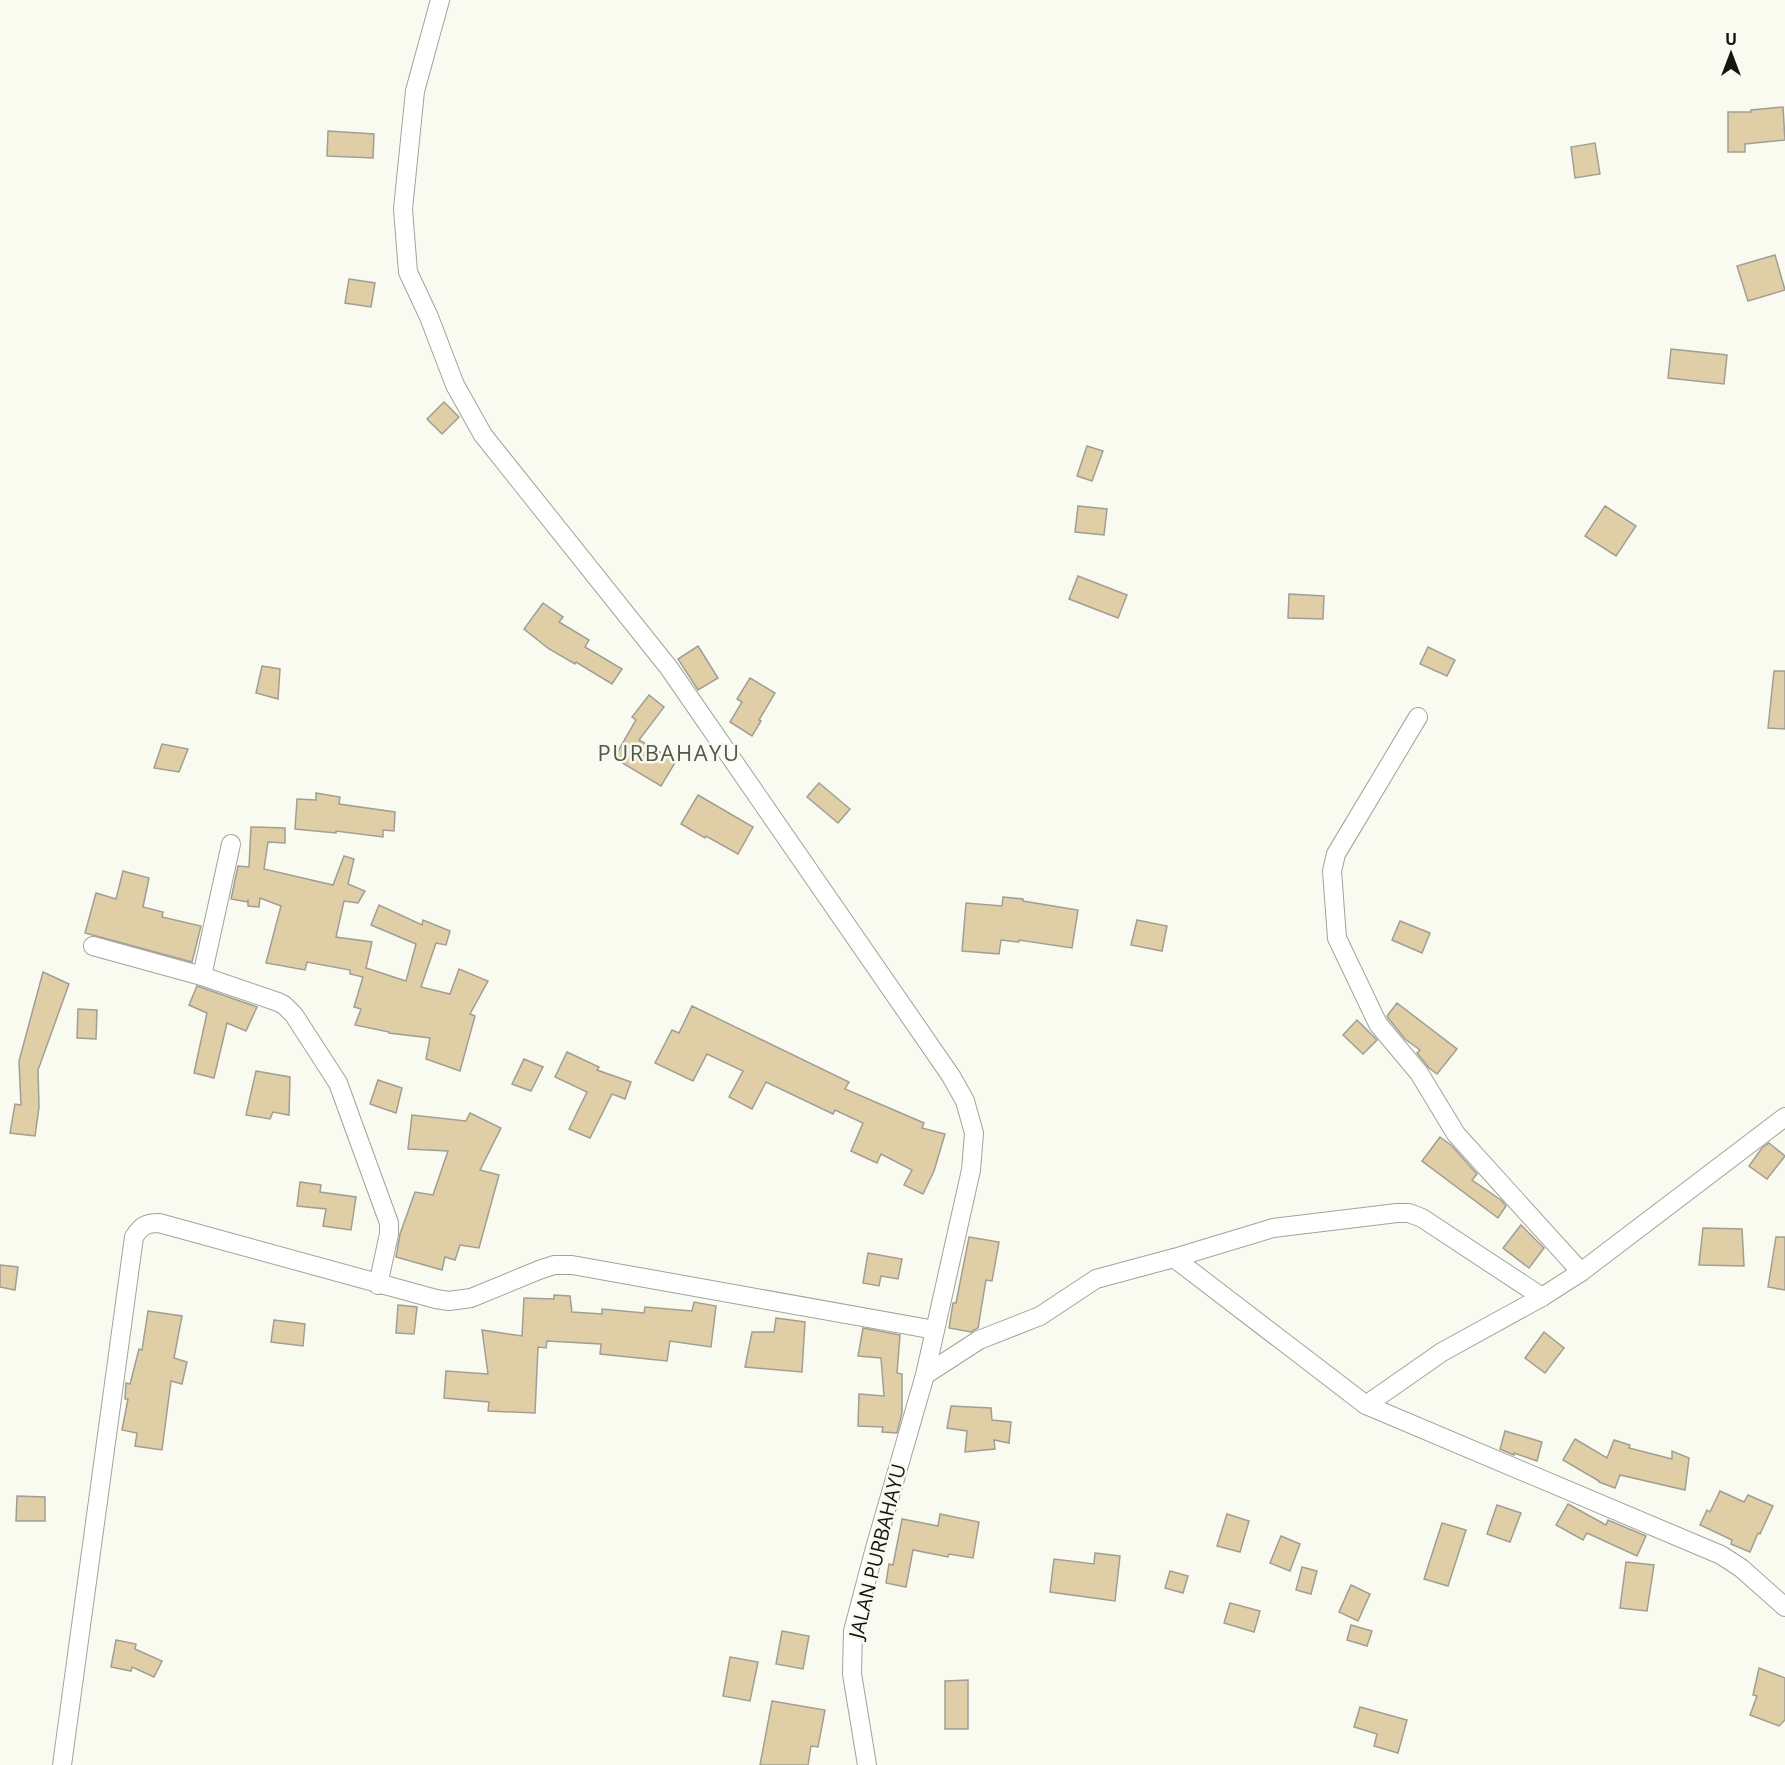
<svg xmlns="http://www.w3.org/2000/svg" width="1785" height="1765" viewBox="0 0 1785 1765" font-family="'Open Sans',sans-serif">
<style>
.building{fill:#dfcea6;stroke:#a29e95;stroke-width:1.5}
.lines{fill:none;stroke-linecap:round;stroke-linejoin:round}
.street-casing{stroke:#a1a49a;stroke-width:20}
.street{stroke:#fff;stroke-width:18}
.labels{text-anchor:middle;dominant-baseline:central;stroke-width:5;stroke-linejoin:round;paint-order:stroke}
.street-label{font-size:20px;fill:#141511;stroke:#f9fbf1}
.quarter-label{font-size:22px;letter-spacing:1.5px;fill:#55574e;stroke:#f9fbf1}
</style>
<rect width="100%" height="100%" fill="#f9fbf1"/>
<g class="building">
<polygon points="1783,107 1785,140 1745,144 1745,152 1728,152 1728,112 1751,112 1751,110"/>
<polygon points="328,131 374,134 373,158 327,156"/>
<polygon points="1595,143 1600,174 1575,178 1571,147"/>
<polygon points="1775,255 1785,290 1748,301 1737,266"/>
<polygon points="349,279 375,283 371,307 345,303"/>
<polygon points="1671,349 1727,355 1724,384 1668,378"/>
<polygon points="444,402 459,417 442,434 427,419"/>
<polygon points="1087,446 1103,451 1092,481 1077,476"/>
<polygon points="1078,506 1107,509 1104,535 1075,532"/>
<polygon points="1605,506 1636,526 1616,556 1585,536"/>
<polygon points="1078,576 1127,595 1118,618 1069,599"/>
<polygon points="1289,594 1324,596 1323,619 1288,618"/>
<polygon points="543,603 563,617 559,622 589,640 585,647 622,669 612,684 576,662 575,664 549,649 524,629"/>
<polygon points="698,646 718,678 698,690 678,659"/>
<polygon points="1428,647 1455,660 1447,676 1420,664"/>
<polygon points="262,666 280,669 278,699 256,693"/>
<polygon points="1774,671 1785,671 1785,729 1768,728"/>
<polygon points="750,678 775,693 759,720 761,721 752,736 730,722 742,702 737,699"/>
<polygon points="649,695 664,707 639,740 676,761 661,786 614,758 636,720 632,717"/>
<polygon points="162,744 188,749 179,772 154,768"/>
<polygon points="819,783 850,809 838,823 807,797"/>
<polygon points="316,793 340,797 339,804 395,812 394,831 383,830 383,837 336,831 336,833 295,829 297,799 316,800"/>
<polygon points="698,795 753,827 738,854 706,836 705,838 681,824"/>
<polygon points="251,827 285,828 285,843 268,842 264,869 333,885 344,856 354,859 348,884 365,891 358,903 344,901 336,937 372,942 366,968 406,981 416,944 371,925 379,905 422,925 423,920 450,931 446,945 436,943 421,987 450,994 459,969 488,981 470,1014 475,1016 460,1071 426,1059 430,1038 389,1033 389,1032 355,1025 361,1009 354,1007 363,977 350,974 350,970 307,962 305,970 266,963 281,906 260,898 259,907 248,906 248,899 248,902 231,899 238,866 249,867"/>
<polygon points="123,871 149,878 143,907 163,912 162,917 201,926 192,962 85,933 96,893 116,899"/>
<polygon points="1003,897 1023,899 1023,901 1078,910 1072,948 1019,940 1019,942 1001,940 999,954 962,951 966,903 1002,906"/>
<polygon points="1137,920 1167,926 1162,951 1131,945"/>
<polygon points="1400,921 1430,933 1422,953 1392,940"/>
<polygon points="43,972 69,984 38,1070 39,1107 35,1136 10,1133 15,1104 21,1105 19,1061"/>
<polygon points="197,986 257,1007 246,1031 227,1023 214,1078 194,1073 207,1013 189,1005"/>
<polygon points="1397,1003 1457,1049 1437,1074 1429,1068 1417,1053 1420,1050 1405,1039 1388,1018 1387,1016"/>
<polygon points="692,1006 849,1082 845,1089 924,1123 922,1128 945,1134 934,1171 923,1194 904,1185 912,1170 881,1154 877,1163 851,1151 863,1123 835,1110 833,1114 766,1082 752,1109 729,1097 743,1071 707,1054 693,1081 655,1063 672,1030 679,1033"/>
<polygon points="78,1009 97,1010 96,1039 77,1038"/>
<polygon points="1357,1020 1377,1040 1363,1054 1343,1035"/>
<polygon points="567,1052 599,1067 597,1070 631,1082 625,1099 612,1094 590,1138 569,1129 587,1092 555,1077"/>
<polygon points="524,1059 543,1067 531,1091 512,1084"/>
<polygon points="256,1071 290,1077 289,1115 273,1112 270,1119 246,1115"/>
<polygon points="378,1080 402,1088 396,1113 370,1104"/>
<polygon points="470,1113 501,1128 480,1170 499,1175 479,1248 460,1245 455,1260 445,1257 442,1270 396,1257 400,1234 415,1192 433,1195 448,1151 408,1149 412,1115 466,1121"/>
<polygon points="1440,1137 1452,1146 1477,1174 1472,1180 1501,1200 1506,1206 1498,1218 1422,1161"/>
<polygon points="1769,1143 1785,1156 1767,1179 1749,1166 1762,1148"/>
<polygon points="300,1182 321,1185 320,1192 356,1197 351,1230 323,1226 326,1209 297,1206"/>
<polygon points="1521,1225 1544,1248 1529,1268 1503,1248"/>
<polygon points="1703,1228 1742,1229 1744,1266 1699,1265"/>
<polygon points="969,1237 999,1242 992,1281 986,1280 978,1328 971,1332 949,1328 953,1303 956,1303"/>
<polygon points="1776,1237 1785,1237 1785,1290 1768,1287"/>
<polygon points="868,1253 902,1259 898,1279 881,1276 879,1286 863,1283"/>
<polygon points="0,1265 18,1267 15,1290 0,1287"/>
<polygon points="554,1295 570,1296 572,1312 602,1314 602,1309 644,1313 645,1307 692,1311 694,1302 716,1306 711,1347 670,1341 667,1361 600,1354 601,1344 547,1341 546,1348 538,1347 535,1413 488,1411 489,1402 444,1398 446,1371 488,1374 482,1330 522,1336 524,1298 554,1299"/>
<polygon points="398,1305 417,1307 414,1334 396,1333"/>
<polygon points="148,1311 182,1316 174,1358 187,1362 182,1384 171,1381 162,1450 135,1446 137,1433 122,1430 128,1399 125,1399 126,1383 130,1384 139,1349 142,1350"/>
<polygon points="776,1318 805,1322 802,1372 745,1367 752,1332 774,1332"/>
<polygon points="274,1320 305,1324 303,1346 271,1342"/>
<polygon points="863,1328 900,1335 897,1373 902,1374 902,1413 897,1433 882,1432 883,1427 858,1426 859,1394 884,1396 881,1358 858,1356"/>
<polygon points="1544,1332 1564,1348 1545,1373 1525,1358"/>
<polygon points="951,1406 991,1408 992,1420 1011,1422 1009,1443 994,1440 995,1449 965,1452 967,1431 947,1428"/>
<polygon points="1505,1431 1542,1442 1537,1461 1514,1453 1514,1455 1500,1449"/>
<polygon points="1575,1439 1607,1458 1614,1440 1630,1445 1629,1448 1672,1459 1672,1451 1689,1458 1685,1490 1620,1475 1615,1488 1599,1482 1599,1481 1563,1460"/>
<polygon points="1720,1491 1744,1502 1748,1495 1773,1506 1760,1534 1758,1533 1750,1552 1731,1544 1732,1540 1700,1525 1707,1510 1710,1512"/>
<polygon points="17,1496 45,1497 45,1521 16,1521"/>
<polygon points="1568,1504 1606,1525 1608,1520 1646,1536 1637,1556 1587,1533 1583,1540 1556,1525"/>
<polygon points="1497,1505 1521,1513 1510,1542 1487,1534"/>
<polygon points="940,1514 979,1522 973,1558 949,1554 948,1557 913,1550 906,1587 886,1583 889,1564 893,1565 902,1519 938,1526"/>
<polygon points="1227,1514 1249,1521 1240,1552 1217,1546"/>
<polygon points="1442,1523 1466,1530 1448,1586 1424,1579"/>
<polygon points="1281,1536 1300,1544 1290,1571 1270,1563"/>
<polygon points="1095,1553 1120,1556 1115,1601 1050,1592 1054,1559 1094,1564"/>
<polygon points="1626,1562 1654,1565 1647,1611 1620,1608"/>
<polygon points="1302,1567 1317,1571 1311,1594 1296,1590"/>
<polygon points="1170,1571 1188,1576 1183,1593 1165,1588"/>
<polygon points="1351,1585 1370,1594 1358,1621 1339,1612"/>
<polygon points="1230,1603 1260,1611 1254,1632 1224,1623"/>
<polygon points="1351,1625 1372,1631 1367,1646 1347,1640"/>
<polygon points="782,1631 809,1636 803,1669 776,1664"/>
<polygon points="116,1640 136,1644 135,1649 162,1661 154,1677 132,1667 131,1671 111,1667"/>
<polygon points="730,1657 758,1662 750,1701 723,1696"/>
<polygon points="1759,1668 1785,1678 1785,1720 1779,1726 1750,1715 1757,1696 1753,1695"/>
<polygon points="968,1680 968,1729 945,1729 945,1681"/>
<polygon points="772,1701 825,1710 818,1747 811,1746 808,1765 760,1765"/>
<polygon points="1360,1707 1407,1720 1398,1753 1374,1746 1377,1734 1354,1727"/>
</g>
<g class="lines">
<defs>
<g id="street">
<polyline points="440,0 415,91 403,209 408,272 429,317 455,385 483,435 669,668 951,1076 965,1101 974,1133 971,1170 925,1375 875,1548 853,1631 852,1674 867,1765"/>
<polyline points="1418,717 1336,854 1332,871 1337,938 1378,1024 1419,1073 1456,1134 1581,1272"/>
<polyline points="93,946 202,976 278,1002 284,1005 294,1015 338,1083 389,1223 389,1234 378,1285"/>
<polyline points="202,976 231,844"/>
<polyline points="1174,1258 1273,1228 1397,1213 1409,1213 1422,1218 1542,1297"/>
<polyline points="925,1375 979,1340 1040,1316 1096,1279 1174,1258 1366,1405 1442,1352 1542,1297 1581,1272 1785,1117"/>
<polyline points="1366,1405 1721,1555 1741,1568 1785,1607"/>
<path d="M62,1765L134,1237C141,1226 146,1223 159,1223L436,1299L449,1301L471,1298L539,1270L554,1265H572L935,1330"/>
</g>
</defs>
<use href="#street" class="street-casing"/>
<use href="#street" class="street"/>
</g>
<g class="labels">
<g class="street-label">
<text transform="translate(877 1551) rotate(-76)">JALAN PURBAHAYU</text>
</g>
<g class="quarter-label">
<text x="669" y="752">PURBAHAYU</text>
</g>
</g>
<g transform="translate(1731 54)" stroke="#f9fbf1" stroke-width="4.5" paint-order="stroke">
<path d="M0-4.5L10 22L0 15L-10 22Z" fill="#141511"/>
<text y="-9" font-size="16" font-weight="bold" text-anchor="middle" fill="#141511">U</text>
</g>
</svg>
